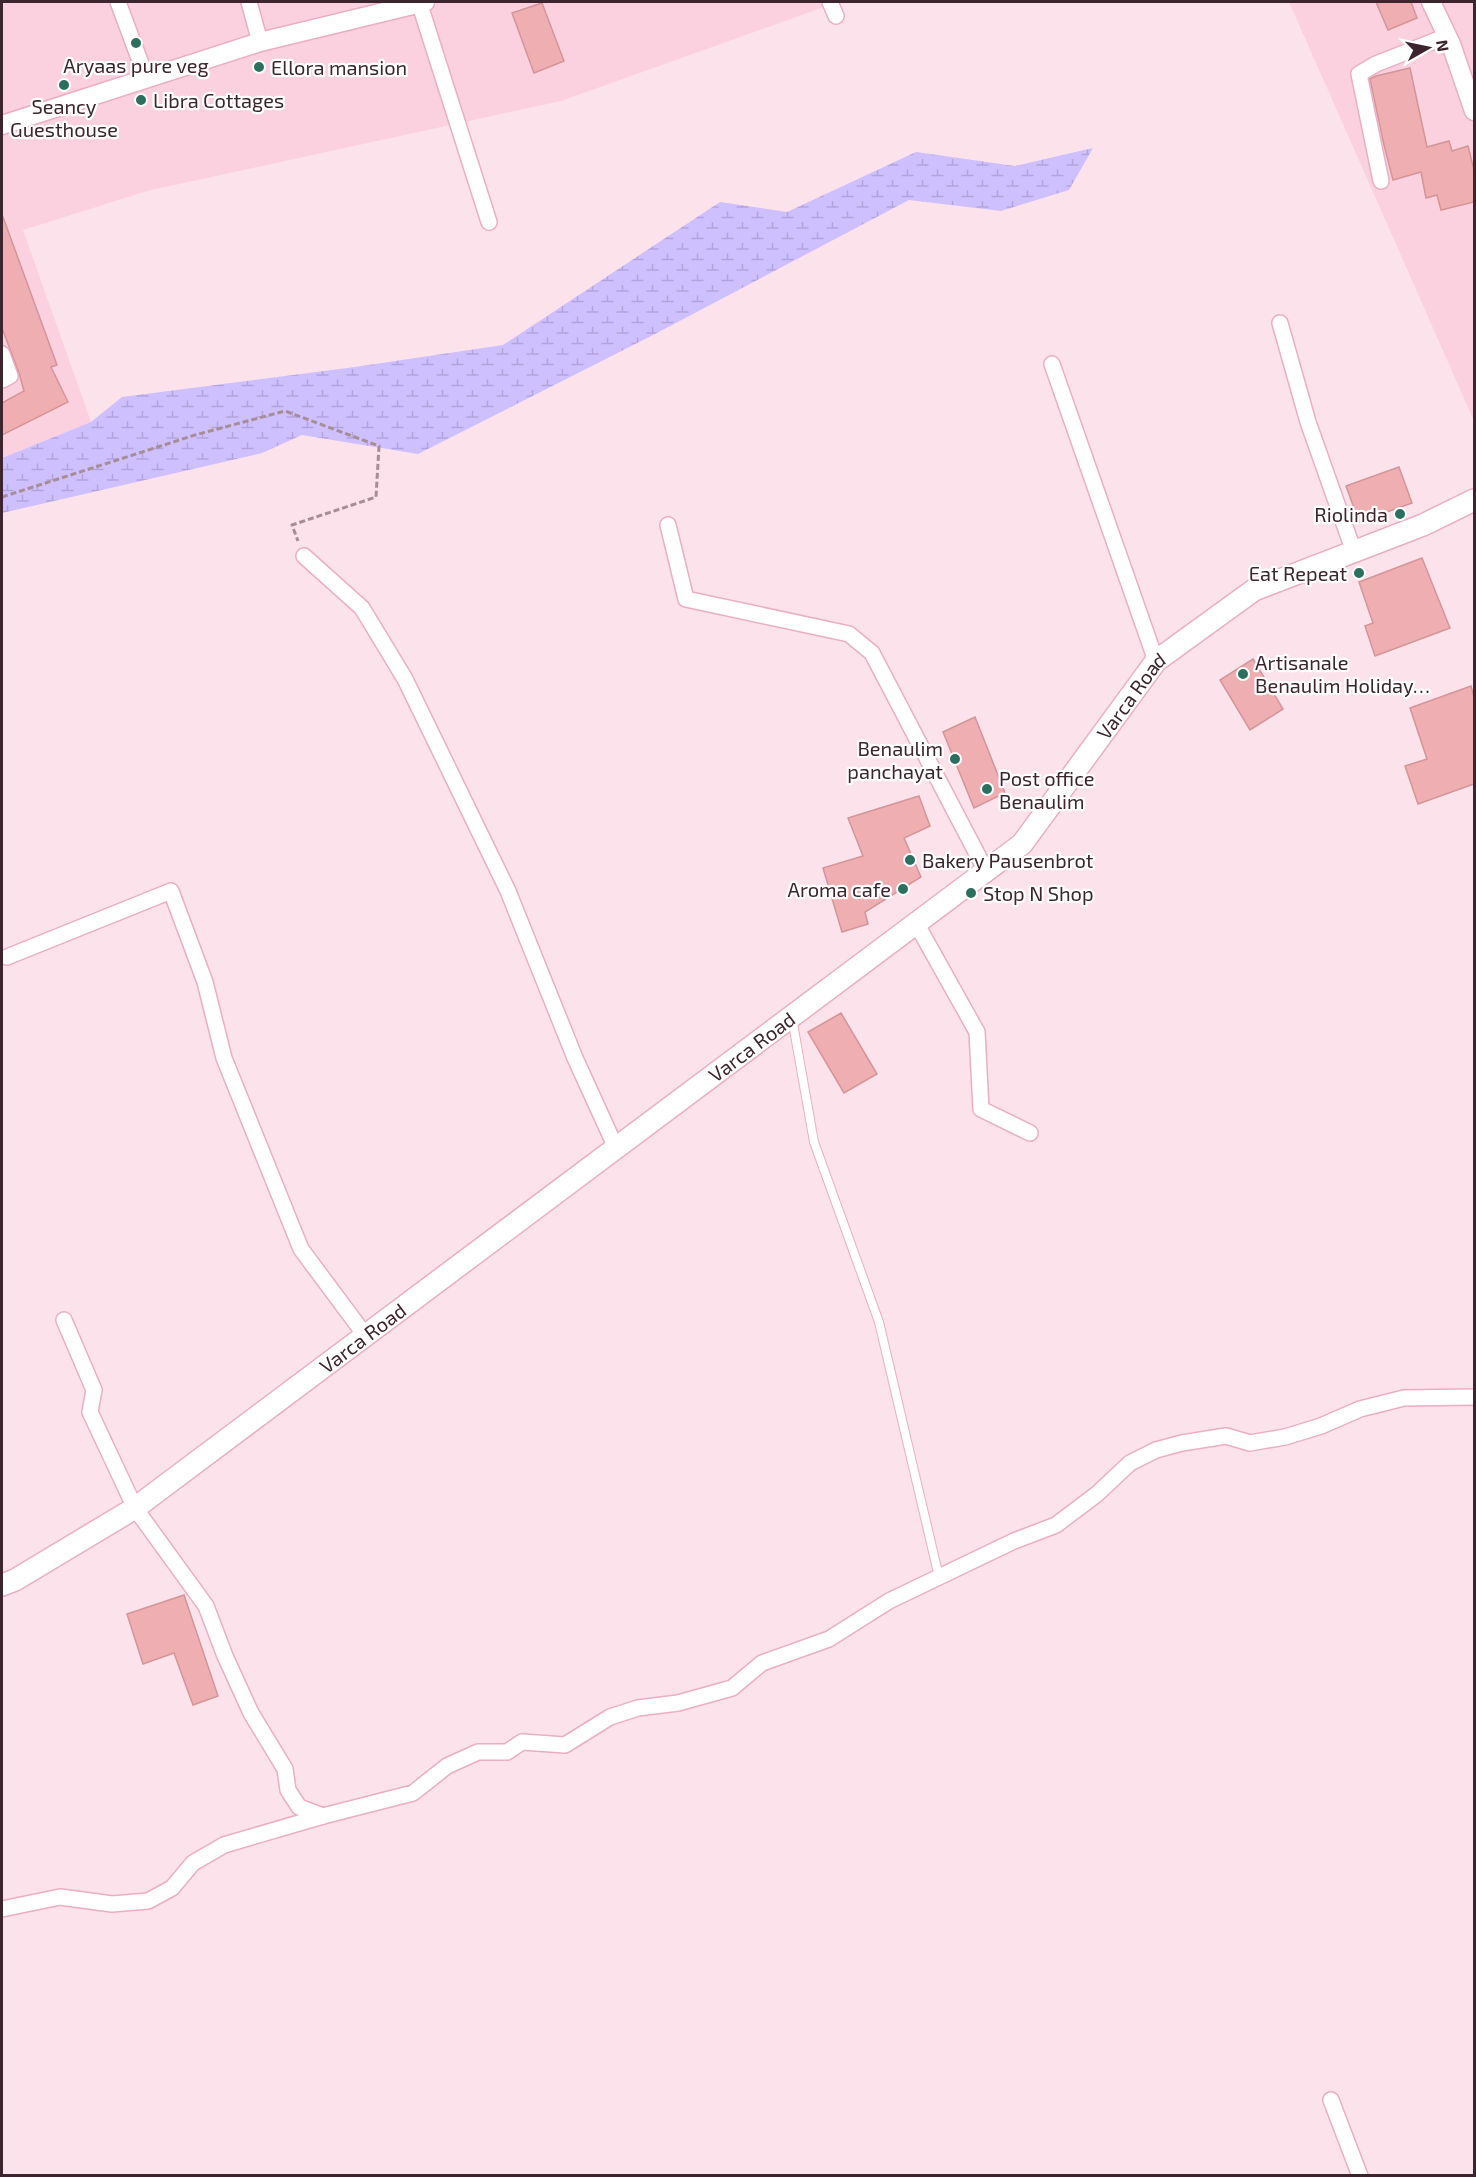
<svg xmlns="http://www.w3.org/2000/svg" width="1476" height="2177" viewBox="0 0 1476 2177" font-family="'Exo 2',sans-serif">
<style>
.built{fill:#fbd0df}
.wetland{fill:url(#wetland-marsh)}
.building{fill:#efaeb2;stroke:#d49599;stroke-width:1.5}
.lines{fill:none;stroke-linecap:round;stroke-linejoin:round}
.service-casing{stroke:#ebaec5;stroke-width:10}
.minor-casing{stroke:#ebaec5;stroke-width:18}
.tertiary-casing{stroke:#ebaec5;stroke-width:21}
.secondary-casing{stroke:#ebaec5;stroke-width:24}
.path{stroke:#a68e97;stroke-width:3;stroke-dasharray:6 3;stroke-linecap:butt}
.service{stroke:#fff;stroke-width:8}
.minor{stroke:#fff;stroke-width:15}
.tertiary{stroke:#fff;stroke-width:18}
.secondary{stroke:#fff;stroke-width:21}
.poi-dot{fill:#2d6f5f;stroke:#fff;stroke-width:2}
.labels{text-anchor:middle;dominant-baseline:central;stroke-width:4.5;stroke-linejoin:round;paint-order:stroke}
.poi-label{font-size:20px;fill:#3c252e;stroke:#fff;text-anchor:start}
.street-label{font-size:20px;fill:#3c252e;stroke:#fff}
</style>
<defs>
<pattern id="wetland-marsh" width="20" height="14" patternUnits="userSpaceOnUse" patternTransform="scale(1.5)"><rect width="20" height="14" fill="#cebfff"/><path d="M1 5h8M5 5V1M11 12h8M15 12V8" fill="none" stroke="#b2a4db"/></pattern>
</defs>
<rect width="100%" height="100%" fill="#fce2eb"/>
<g class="built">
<polygon points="2,2 838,2 561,101 147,191 23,230 91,422 2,458"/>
<polygon points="1289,2 1474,2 1474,421 1347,133"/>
</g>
<polygon class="wetland" points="1093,148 1069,190 1001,211 909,200 655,334 418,454 302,435 262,453 2,513 2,458 91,422 122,397 355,367 503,345 720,202 787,212 916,152 1015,166"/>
<g class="building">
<polygon points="1376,2 1411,2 1417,18 1388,30"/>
<polygon points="542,3 564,61 534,73 512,13"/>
<polygon points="1410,68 1427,147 1449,141 1452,151 1468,146 1474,170 1474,202 1441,210 1437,195 1426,198 1421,172 1393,180 1384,145 1370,79 1376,76"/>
<polygon points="2,217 3,217 57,365 51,367 68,402 2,435 2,403 24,391 19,373 2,328"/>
<polygon points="1399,467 1412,503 1359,522 1346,486"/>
<polygon points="1422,558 1450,628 1375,656 1365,626 1373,623 1359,582"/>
<polygon points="1253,659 1283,709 1250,730 1220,680"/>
<polygon points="1471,686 1474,697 1474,784 1418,804 1405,766 1427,759 1410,708"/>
<polygon points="975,717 1005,793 974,808 943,732"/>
<polygon points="919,796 930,826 904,838 921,877 865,912 868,924 842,932 823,868 863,856 848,818"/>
<polygon points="841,1013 877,1074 844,1093 808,1032"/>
<polygon points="184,1595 218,1696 193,1705 174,1653 143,1664 127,1614"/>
</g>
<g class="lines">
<defs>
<polyline id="service" points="792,1018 814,1142 879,1322 939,1577"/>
<g id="minor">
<polyline points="118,2 146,77"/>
<polyline points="249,2 260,42"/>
<polyline points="419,2 489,222"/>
<polyline points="830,2 836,16"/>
<polyline points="1381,181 1359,74 1376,64 1447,36"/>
<polyline points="1280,323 1308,422 1354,552"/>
<polyline points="2,354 10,376 2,380"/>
<polyline points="1052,364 1156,661"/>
<polyline points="668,525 686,599 849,634 872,653 986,871"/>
<polyline points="304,556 362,608 405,679 508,891 575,1058 616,1148"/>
<polyline points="916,923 977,1032 981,1109 1030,1133"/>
<polyline points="7,957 171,891 205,982 224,1058 301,1249 365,1335"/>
<polyline points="64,1320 94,1390 90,1412 135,1508 206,1606 225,1656 251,1713 285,1769 288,1790 299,1807 323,1816 413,1793 447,1766 478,1752 507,1752 522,1742 565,1745 610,1717 638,1708 678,1703 732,1688 762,1663 829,1639 889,1601 1014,1541 1056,1525 1097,1494 1130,1463 1156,1450 1182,1443 1226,1436 1250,1443 1285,1437 1321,1426 1360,1409 1404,1398 1474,1397"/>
<polyline points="2,1909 60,1897 112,1904 148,1901 172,1888 193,1863 224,1845 323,1816"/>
<polyline points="1331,2100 1360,2176"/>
</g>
<g id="tertiary">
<polyline points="1431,2 1451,44 1474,111"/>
<polyline points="2,125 260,42 425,2"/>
</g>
<g id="secondary">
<path id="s1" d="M2,1585L15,1580L135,1508L1022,844L1156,661L1254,590L1423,525L1474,500"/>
</g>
</defs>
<use href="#service" class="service-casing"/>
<use href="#minor" class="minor-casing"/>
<use href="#tertiary" class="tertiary-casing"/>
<use href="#secondary" class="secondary-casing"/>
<polyline class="path" points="2,497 195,435 285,411 379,446 376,497 292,525 298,541"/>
<use href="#service" class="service"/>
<use href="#minor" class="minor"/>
<use href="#tertiary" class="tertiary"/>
<use href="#secondary" class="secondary"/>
</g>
<g class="poi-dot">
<circle cx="136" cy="43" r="6"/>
<circle cx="259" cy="67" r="6"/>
<circle cx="64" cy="85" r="6"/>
<circle cx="141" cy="100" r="6"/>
<circle cx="1400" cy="514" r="6"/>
<circle cx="1359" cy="573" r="6"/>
<circle cx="1243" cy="674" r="6"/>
<circle cx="955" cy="759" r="6"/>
<circle cx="987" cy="789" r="6"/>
<circle cx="910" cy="860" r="6"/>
<circle cx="903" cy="889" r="6"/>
<circle cx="971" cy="893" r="6"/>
</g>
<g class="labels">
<g class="poi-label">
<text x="136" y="65" text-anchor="middle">Aryaas pure veg</text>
<text x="271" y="67">Ellora mansion</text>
<text x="153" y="100">Libra Cottages</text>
<text x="64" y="106" text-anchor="middle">Seancy<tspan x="64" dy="23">Guesthouse</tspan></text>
<text x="1388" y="514" text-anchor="end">Riolinda</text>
<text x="1347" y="573" text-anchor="end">Eat Repeat</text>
<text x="1255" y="662">Artisanale<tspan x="1255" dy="23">Benaulim Holiday…</tspan></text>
<text x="943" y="748" text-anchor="end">Benaulim<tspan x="943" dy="23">panchayat</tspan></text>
<text x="999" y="778">Post office<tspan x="999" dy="23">Benaulim</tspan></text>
<text x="922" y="860">Bakery Pausenbrot</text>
<text x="891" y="889" text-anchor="end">Aroma cafe</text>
<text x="983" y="893">Stop N Shop</text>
</g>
<g class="street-label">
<text stroke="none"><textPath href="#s1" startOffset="1446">Varca Road</textPath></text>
<text stroke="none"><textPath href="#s1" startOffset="924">Varca Road</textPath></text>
<text stroke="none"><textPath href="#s1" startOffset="438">Varca Road</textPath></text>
</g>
</g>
<rect width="1476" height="2177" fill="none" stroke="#3c252e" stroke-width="6"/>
<g transform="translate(1428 48) rotate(81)" stroke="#ffffff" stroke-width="4.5" paint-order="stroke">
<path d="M0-4.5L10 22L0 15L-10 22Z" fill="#3c252e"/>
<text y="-9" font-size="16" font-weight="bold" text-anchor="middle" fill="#3c252e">N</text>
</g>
</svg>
